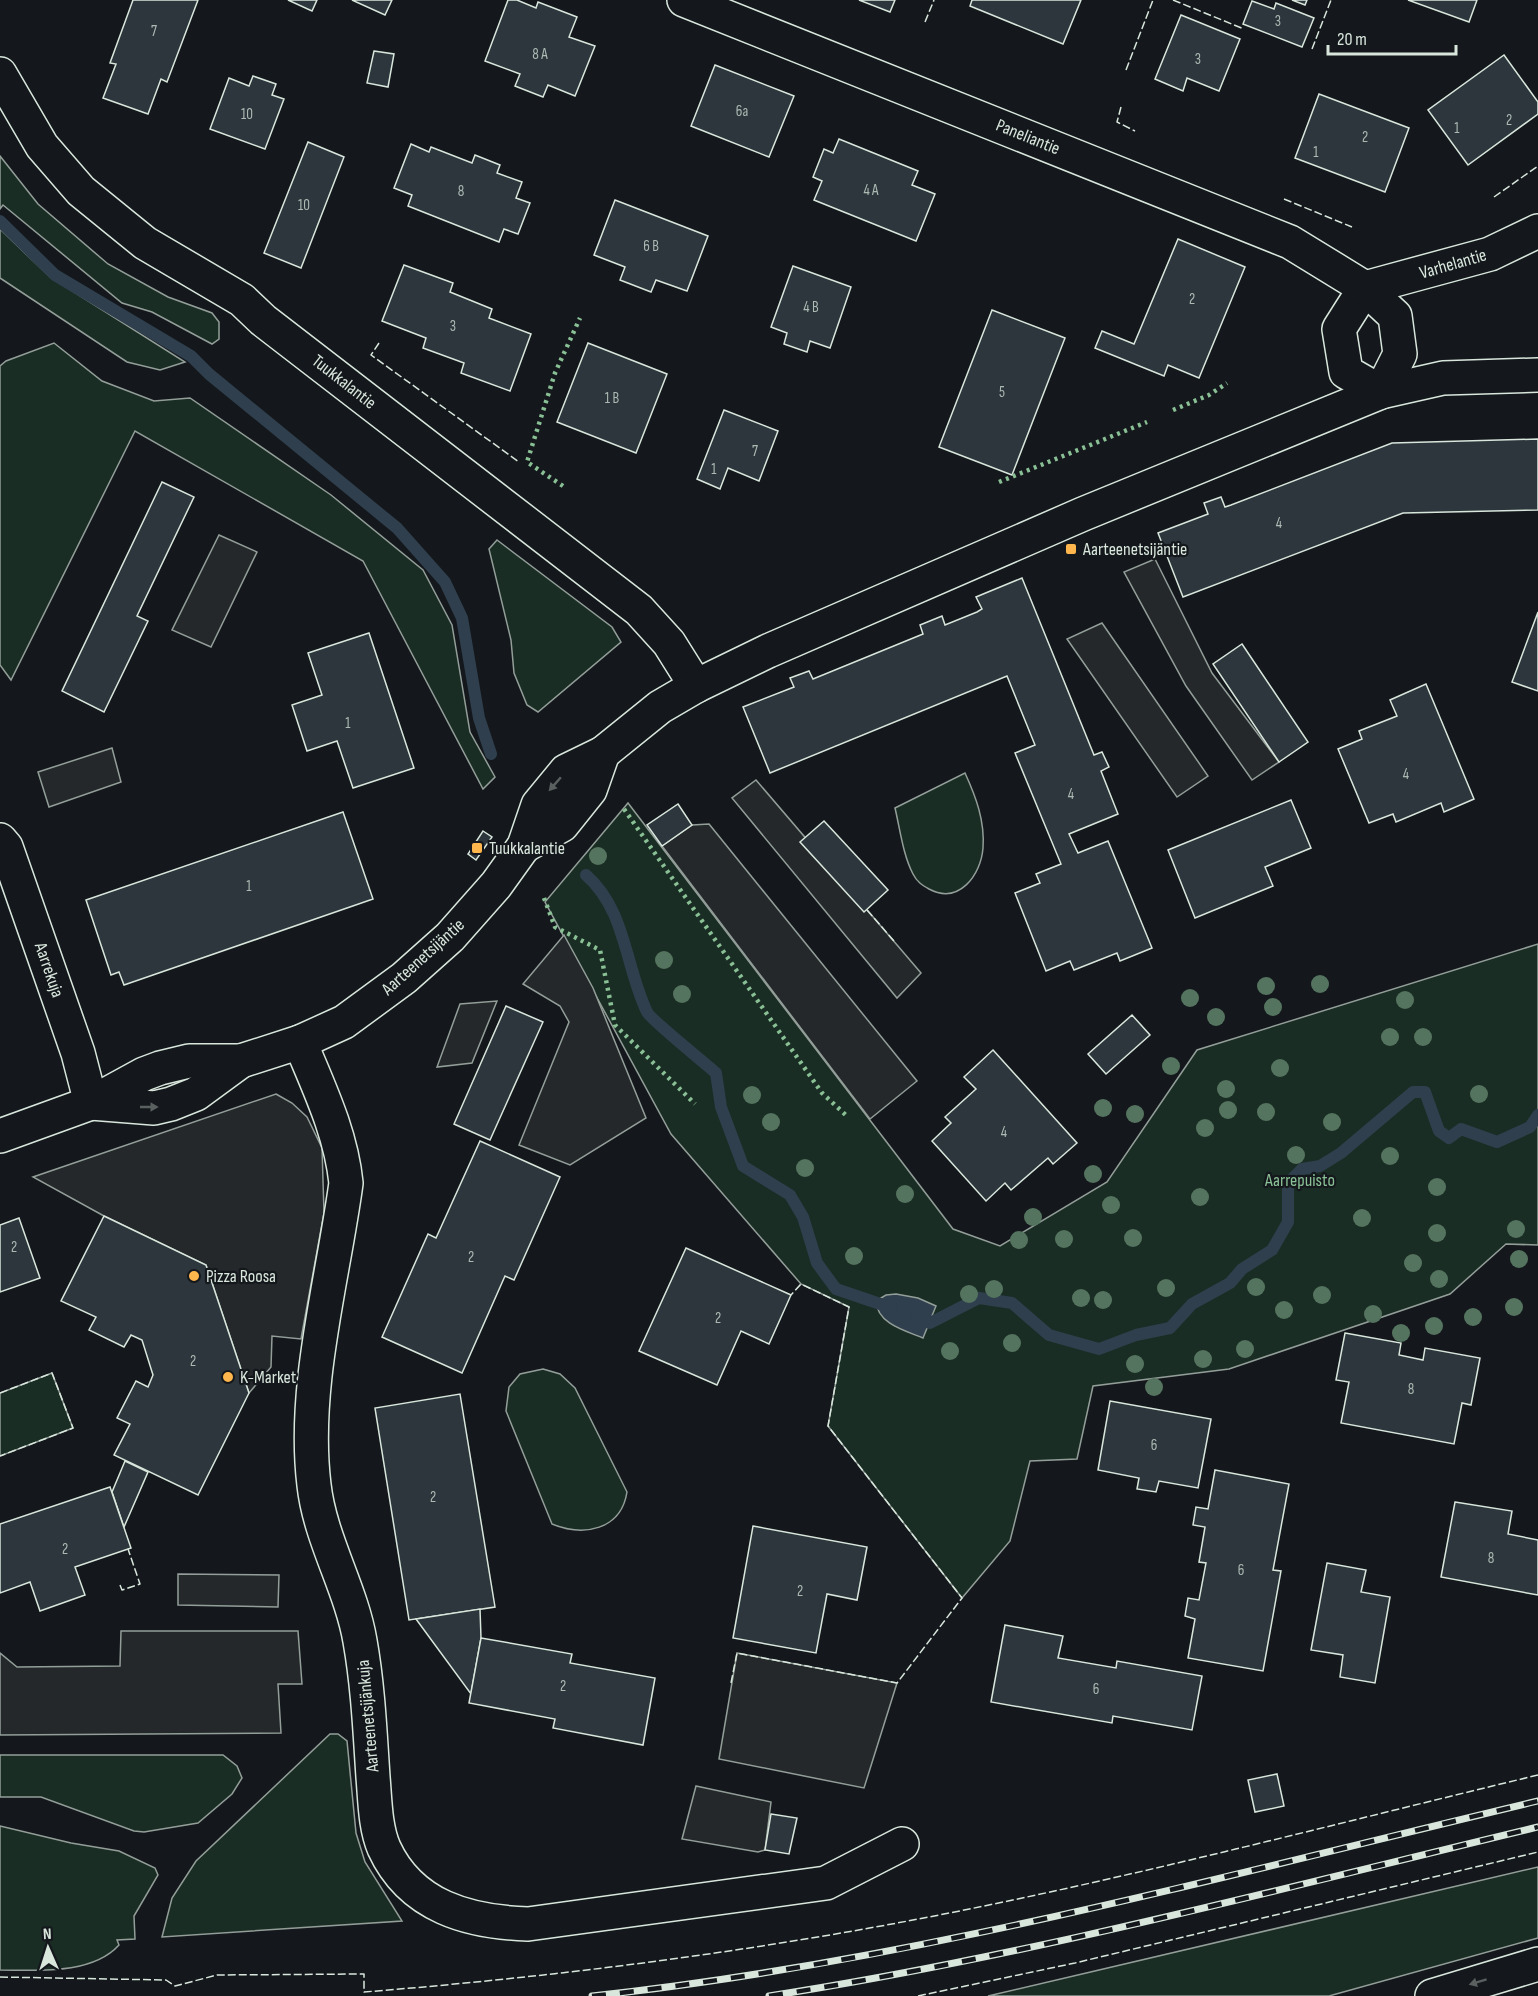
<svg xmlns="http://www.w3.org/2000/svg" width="1538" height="1996" viewBox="0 0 1538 1996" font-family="'Sofia Sans Condensed',sans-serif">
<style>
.green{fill:#1a2d24;stroke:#939e99;stroke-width:1.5}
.parking{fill:#24282b;stroke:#939e99;stroke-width:1.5}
.water{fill:#2f3f4d;stroke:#939e99;stroke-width:1.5}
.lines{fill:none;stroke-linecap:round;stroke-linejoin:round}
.stream{stroke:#2f3f4d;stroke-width:12}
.building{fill:#2c363c;stroke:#d8e6dc;stroke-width:1.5}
.minor-casing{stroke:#d8e6dc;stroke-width:36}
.tertiary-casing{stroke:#d8e6dc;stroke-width:36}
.primary-casing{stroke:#d8e6dc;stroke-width:36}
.minor{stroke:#14181c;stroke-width:33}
.tertiary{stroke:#14181c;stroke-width:33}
.primary{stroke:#14181c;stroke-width:33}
.rail-casing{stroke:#d8e6dc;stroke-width:7}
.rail{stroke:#14181c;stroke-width:4.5;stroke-dasharray:14;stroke-linecap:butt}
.hedge{stroke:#8ac095;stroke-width:4.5;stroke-dasharray:3 4.5;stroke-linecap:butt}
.fence{stroke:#d8e6dc;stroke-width:1.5;stroke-dasharray:8 3;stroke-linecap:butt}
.tree{fill:#55745f}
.oneway{fill:#59605f}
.poi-dot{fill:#ffb74d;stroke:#14181c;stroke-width:2}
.labels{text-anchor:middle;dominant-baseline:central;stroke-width:4.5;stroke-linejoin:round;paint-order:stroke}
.number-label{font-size:15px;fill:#adbab4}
.street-label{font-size:18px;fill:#d8e6dc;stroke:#14181c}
.poi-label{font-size:18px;fill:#d8e6dc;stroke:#14181c;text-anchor:start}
.park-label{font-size:18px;fill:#8ac095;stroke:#14181c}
</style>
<rect width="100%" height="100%" fill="#14181c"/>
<g class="green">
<polygon points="0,156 38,204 108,264 168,297 212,313 219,322 219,339 212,344 152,312 122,303 3,205 0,209"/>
<polygon points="0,229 50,277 185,362 160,370 127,362 0,278"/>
<polygon points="54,343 102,381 154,401 190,398 331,495 423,570 452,625 470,732 495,777 483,789 363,561 135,431 11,680 0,665 0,366 6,361"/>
<polygon points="497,540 612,627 621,642 538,712 527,705 514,673 511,640 489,549"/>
<path d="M965,773C976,797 985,821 983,848C981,875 959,905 929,889C922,885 917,882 913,874C903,855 900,829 895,808Z"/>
<polygon points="628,803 953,1229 1000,1246 1107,1182 1197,1050 1538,944 1538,1245 1506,1244 1450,1294 1229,1369 1093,1386 1077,1459 1030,1461 1010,1541 962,1598 828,1426 849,1307 801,1284 671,1134 545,902"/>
<path d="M543,1369L560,1374L575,1388L627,1492C621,1530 584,1537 552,1524L506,1411L509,1387L520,1374Z"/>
<polygon points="52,1373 73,1428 0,1456 0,1393"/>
<polygon points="330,1734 338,1734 347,1741 356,1833 365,1862 402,1921 162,1937 172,1898 196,1861"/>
<polygon points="0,1755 223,1755 237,1766 242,1778 232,1794 198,1823 144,1832 134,1831 41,1797 0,1797"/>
<path d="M0,1826L71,1843L119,1851L155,1868L158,1875L134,1916L135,1939L117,1940L119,1945C92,1975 37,1970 0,1970Z"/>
<polygon points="1538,1867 1538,1938 1329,1996 988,1996"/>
</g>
<g class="parking">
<polygon points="219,535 257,552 211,647 172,630"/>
<polygon points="1155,559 1212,673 1279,762 1252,780 1186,686 1124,572"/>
<polygon points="1102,623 1208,776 1177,797 1067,639"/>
<polygon points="112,748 121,782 49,807 38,772"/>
<polygon points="756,780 921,973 897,998 732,798"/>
<polygon points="709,824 917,1081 870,1119 662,846 692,825"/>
<polygon points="564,935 593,988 646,1118 570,1165 519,1145 569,1022 560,1006 523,984"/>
<polygon points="497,1001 472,1063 437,1067 460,1004"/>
<polygon points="276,1094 292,1103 307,1117 322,1148 324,1213 301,1339 272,1336 271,1367 249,1393 206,1265 104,1216 33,1177"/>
<polygon points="178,1574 279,1575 278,1607 178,1605"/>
<polygon points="121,1631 298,1631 302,1684 278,1684 281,1733 0,1735 0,1653 17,1667 120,1666"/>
<polygon points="737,1653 897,1683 864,1788 719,1759"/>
<polygon points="696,1786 771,1802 765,1850 758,1852 682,1839"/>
</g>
<path class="water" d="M896,1294L918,1298L936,1306L923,1338C906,1331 877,1324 876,1301L886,1295Z"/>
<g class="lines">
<g class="stream">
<polyline points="0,221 55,275 191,356 209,374 397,528 445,582 462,618 479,718 491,754"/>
<path d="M586,875C626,910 625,966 647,1012C650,1019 705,1063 716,1073L721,1107L743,1166L790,1195L803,1217L817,1263L836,1289L892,1308"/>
<polyline points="916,1319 930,1323 979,1298 1012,1303 1049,1335 1099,1349 1136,1335 1170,1328 1192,1304 1230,1283 1242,1269 1272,1250 1288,1222 1288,1183 1302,1169 1320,1166 1341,1153 1413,1092 1425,1092 1439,1131 1449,1138 1461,1129 1497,1142 1530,1127 1538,1115"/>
</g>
</g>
<g class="building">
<polygon points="133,0 198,0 167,82 161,79 148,114 103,98 116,64 110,63"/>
<polygon points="288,0 317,0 312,11"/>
<polygon points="352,0 392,0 385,15"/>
<polygon points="508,0 517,0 536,8 538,2 577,17 569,37 595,46 575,96 548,85 543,97 515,86 520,74 485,61"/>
<polygon points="859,0 895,0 890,12"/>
<polygon points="972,0 1081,0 1063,44 970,6"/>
<polygon points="1292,0 1307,0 1305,5"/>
<polygon points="1408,0 1477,0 1469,22"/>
<polygon points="1252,1 1274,9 1276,3 1314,18 1302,47 1243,24"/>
<polygon points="1181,15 1240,39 1219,91 1187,78 1183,91 1155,79"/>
<polygon points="374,51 394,54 388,87 367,83"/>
<polygon points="1504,55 1538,102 1538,114 1468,165 1428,110"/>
<polygon points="715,65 794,96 769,157 691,126"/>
<polygon points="253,76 276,84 272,95 284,99 265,149 210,129 229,78 249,86"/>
<polygon points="1319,94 1409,128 1385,192 1295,158"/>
<polygon points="839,139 918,171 912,185 935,194 916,241 814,200 822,181 813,177 824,149 833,153"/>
<polygon points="308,142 344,157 301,268 264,253"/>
<polygon points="411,144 429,152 431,147 472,163 475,155 500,165 497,173 522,182 516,198 530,203 518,234 504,229 499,242 408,206 412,195 394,188"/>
<polygon points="615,200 708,236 687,291 656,280 651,292 620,280 625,267 594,255"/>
<polygon points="1178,239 1245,267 1199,378 1168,365 1164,376 1095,348 1102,331 1134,344"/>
<polygon points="404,265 453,283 450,292 492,309 489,318 531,334 510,391 461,373 464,363 423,348 426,338 382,321"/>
<polygon points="793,266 851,287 830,348 810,341 807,352 784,344 787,333 771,327"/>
<polygon points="992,310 1065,338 1012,475 939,447"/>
<polygon points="588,343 667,374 636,453 557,422"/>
<polygon points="724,410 778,431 759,481 728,468 720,489 697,479"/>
<polygon points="1538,439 1538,510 1403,513 1183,597 1158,533 1208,514 1204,503 1221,497 1225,507 1231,505 1392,443"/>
<polygon points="162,482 194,497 137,616 148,621 104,712 62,691"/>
<polygon points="1022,578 1094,755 1102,752 1109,767 1101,771 1118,814 1069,834 1078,853 1108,841 1152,948 1120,961 1117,953 1074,970 1070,961 1046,971 1015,893 1040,883 1036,874 1061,864 1015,753 1035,745 1007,676 770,773 743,707 794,687 790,678 809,671 813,679 923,634 920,625 942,616 945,625 977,612 982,609 976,597"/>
<polygon points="1538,612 1538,691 1512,682"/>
<polygon points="369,633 414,768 353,788 337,741 307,751 292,705 322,695 308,653"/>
<polygon points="1242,644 1308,742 1279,762 1213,664"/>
<polygon points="1426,684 1474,799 1444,812 1441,803 1396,822 1393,814 1369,823 1338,749 1362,739 1359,731 1397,716 1390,700"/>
<polygon points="1291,800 1311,848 1265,867 1273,886 1195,918 1168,850"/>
<polygon points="678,804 692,825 662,846 647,825"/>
<polygon points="343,812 373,899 124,985 119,972 111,975 86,900"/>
<polygon points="824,821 888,890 864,912 800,842"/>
<polygon points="483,831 492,837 476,860 468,854"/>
<polygon points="506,1006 543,1022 490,1140 454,1124"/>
<polygon points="1132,1015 1150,1035 1106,1074 1088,1054"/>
<polygon points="993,1050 1077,1143 1053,1164 1048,1158 1011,1190 1005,1183 986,1201 932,1141 951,1123 945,1117 976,1089 964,1077"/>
<polygon points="480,1141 560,1177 514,1280 505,1276 462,1373 382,1337 428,1234 436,1238"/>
<polygon points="104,1216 206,1265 249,1393 198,1495 114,1455 130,1424 117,1418 136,1381 148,1387 153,1375 142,1340 131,1335 124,1347 89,1330 96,1317 61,1301"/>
<polygon points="19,1218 40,1278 0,1292 0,1225"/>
<polygon points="686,1248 791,1295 769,1344 741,1331 717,1385 639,1351"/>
<polygon points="1345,1333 1401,1343 1399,1355 1423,1360 1425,1348 1480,1358 1471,1405 1462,1403 1454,1444 1341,1423 1349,1382 1336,1380"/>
<polygon points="460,1394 495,1607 409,1620 375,1408"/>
<polygon points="1110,1401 1211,1419 1198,1488 1159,1481 1156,1492 1137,1489 1139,1478 1098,1470"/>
<polygon points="125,1461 148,1472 124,1527 112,1492"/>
<polygon points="1215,1470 1289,1484 1273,1570 1281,1571 1263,1671 1188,1658 1195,1619 1185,1616 1188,1598 1199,1600 1206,1563 1199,1562 1205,1527 1193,1525 1196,1507 1208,1509"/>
<polygon points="110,1487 131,1548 75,1567 85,1595 40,1611 30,1582 0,1593 0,1524"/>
<polygon points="1455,1502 1512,1511 1508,1534 1538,1540 1538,1595 1441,1577"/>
<polygon points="753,1526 867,1547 857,1600 827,1594 816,1653 733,1638"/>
<polygon points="1327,1563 1366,1570 1361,1592 1390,1597 1375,1683 1340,1677 1343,1655 1311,1650"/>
<polygon points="480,1609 481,1638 471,1694 416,1619"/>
<polygon points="1005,1625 1063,1636 1058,1658 1116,1668 1117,1661 1202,1676 1192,1730 1113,1716 1112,1723 991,1702"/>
<polygon points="481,1638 572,1654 570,1663 655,1678 643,1745 553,1728 555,1719 469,1703"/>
<polygon points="1277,1774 1284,1806 1255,1812 1248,1780"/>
<polygon points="771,1814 797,1818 789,1854 765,1850"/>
</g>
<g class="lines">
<defs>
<g id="minor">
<polyline points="684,0 1290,242 1365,288 1395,316 1400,354 1381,392 1346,372 1339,329 1365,288"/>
<polyline points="0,74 42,146 81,191 145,243 242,300 263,320 639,610 669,643 696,686"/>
<polyline points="1365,288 1490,254 1538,231"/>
<polyline points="0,840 6,847 78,1053 91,1103"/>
<path d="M300,1042C319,1088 341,1133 346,1183C333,1280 302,1387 314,1485C320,1539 351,1588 360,1641C368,1686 370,1732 373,1777C375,1800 375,1827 384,1848C411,1907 469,1922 528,1924L826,1883L902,1844"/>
</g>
<g id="tertiary">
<polyline points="524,846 562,825 590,790 603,753"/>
<polyline points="91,1103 154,1108 171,1104 196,1094 241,1061 300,1042 344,1022 404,978 450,937 496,885 524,846 538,805 566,771 603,753 660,707 696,686 768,651 1083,514 1381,392 1443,378 1538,375"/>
<polyline points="0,1136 91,1103 144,1074 160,1068 189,1061 241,1061"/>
</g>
<polyline id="primary" points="1432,1996 1538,1964"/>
</defs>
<use href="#minor" class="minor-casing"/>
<use href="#tertiary" class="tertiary-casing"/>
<use href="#primary" class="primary-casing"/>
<use href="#minor" class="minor"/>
<use href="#tertiary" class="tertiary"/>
<use href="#primary" class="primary"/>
<defs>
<g id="rail">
<path d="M592,1996C912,1962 1226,1875 1538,1801"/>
<path d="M769,1996C1029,1956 1283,1888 1538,1827"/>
</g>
</defs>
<use href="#rail" class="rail-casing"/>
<use href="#rail" class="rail"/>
<g class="hedge">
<polyline points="1173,410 1209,395 1227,383"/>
<polyline points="999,482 1147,422"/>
<polyline points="563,486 527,462 555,373 580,318"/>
<polyline points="624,809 822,1093 848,1117"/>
<polyline points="544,898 555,927 600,950 615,1025 695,1104"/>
</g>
<g class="fence">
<polyline points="1173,0 1244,29"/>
<polyline points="925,22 934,0"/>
<polyline points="1312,49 1331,0"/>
<polyline points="1126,70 1153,0"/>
<polyline points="1121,107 1117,122 1135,131"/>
<polyline points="1494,197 1538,166"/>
<polyline points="1284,199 1352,227"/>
<polyline points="379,343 371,355 519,462"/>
<polyline points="867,910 894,941"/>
<polyline points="0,1393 52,1373 73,1428 0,1456"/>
<polyline points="120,1585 122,1590 140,1584 128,1549"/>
<polyline points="731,1683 737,1653 897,1683 962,1598 828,1426 849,1307 801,1284 791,1295"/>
<path d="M0,1977L166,1980L175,1986L217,1975L364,1974V1992C526,1979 686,1960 847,1932C1079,1892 1309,1830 1538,1775"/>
<polyline points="918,1996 1075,1963 1538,1852"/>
</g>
</g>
<g class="tree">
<circle cx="598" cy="856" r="9"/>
<circle cx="664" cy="960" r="9"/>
<circle cx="1320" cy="984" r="9"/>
<circle cx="1266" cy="986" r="9"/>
<circle cx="682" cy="994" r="9"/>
<circle cx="1190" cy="998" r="9"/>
<circle cx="1405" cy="1000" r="9"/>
<circle cx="1273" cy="1007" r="9"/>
<circle cx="1216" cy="1017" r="9"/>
<circle cx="1390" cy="1037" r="9"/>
<circle cx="1423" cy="1037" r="9"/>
<circle cx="1171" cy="1066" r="9"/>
<circle cx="1280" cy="1068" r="9"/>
<circle cx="1226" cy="1089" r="9"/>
<circle cx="1479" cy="1094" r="9"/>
<circle cx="752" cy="1095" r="9"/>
<circle cx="1103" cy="1108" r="9"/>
<circle cx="1228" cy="1110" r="9"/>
<circle cx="1266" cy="1112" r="9"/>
<circle cx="1135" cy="1114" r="9"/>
<circle cx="771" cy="1122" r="9"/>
<circle cx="1332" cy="1122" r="9"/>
<circle cx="1205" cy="1128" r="9"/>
<circle cx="1296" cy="1155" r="9"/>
<circle cx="1390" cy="1156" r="9"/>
<circle cx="805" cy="1168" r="9"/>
<circle cx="1093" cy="1174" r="9"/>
<circle cx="1437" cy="1187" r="9"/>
<circle cx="905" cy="1194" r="9"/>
<circle cx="1200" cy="1197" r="9"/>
<circle cx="1111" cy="1205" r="9"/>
<circle cx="1033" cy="1217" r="9"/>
<circle cx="1362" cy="1218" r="9"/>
<circle cx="1516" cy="1229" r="9"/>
<circle cx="1437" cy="1233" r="9"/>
<circle cx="1133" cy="1238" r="9"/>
<circle cx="1064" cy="1239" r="9"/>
<circle cx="1019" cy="1240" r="9"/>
<circle cx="854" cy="1256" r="9"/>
<circle cx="1519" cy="1259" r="9"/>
<circle cx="1413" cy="1263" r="9"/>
<circle cx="1439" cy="1279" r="9"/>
<circle cx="1256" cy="1287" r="9"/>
<circle cx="1166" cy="1288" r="9"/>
<circle cx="994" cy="1289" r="9"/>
<circle cx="969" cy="1294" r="9"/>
<circle cx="1322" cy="1295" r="9"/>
<circle cx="1081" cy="1298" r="9"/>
<circle cx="1103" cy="1300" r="9"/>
<circle cx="1514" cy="1307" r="9"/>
<circle cx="1284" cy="1310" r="9"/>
<circle cx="1373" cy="1314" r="9"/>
<circle cx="1473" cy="1317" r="9"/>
<circle cx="1434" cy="1326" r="9"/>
<circle cx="1401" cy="1333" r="9"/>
<circle cx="1012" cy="1343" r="9"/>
<circle cx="1245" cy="1349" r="9"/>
<circle cx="950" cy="1351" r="9"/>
<circle cx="1203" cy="1359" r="9"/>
<circle cx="1135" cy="1364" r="9"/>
<circle cx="1154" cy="1387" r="9"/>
</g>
<defs><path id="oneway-solid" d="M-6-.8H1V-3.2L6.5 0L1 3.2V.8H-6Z" transform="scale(1.5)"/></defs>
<g class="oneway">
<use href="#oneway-solid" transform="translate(555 784) rotate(131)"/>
<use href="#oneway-solid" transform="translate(149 1107)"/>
<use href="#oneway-solid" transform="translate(1478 1982) rotate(163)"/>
</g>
<g class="poi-dot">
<rect x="1065" y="543" width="12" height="12" rx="3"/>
<rect x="471" y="842" width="12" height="12" rx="3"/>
<circle cx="194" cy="1276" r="6"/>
<circle cx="228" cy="1377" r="6"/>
</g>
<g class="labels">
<g class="number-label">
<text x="1278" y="21">3</text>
<text x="154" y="31">7</text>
<text x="540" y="54">8 A</text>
<text x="1198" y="59">3</text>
<text x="742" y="111">6a</text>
<text x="247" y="114">10</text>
<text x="1509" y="120">2</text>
<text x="1457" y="128">1</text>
<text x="1365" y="137">2</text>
<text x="1316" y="152">1</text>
<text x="871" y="190">4 A</text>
<text x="461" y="191">8</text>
<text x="304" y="205">10</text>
<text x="651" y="246">6 B</text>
<text x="1192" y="299">2</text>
<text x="811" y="307">4 B</text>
<text x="453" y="326">3</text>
<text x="1002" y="392">5</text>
<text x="612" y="398">1 B</text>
<text x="755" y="451">7</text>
<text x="714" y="469">1</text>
<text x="1279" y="523">4</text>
<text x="348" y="723">1</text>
<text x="1406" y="774">4</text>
<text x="1071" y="794">4</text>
<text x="249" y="886">1</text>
<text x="1004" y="1132">4</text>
<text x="14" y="1247">2</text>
<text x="471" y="1257">2</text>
<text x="718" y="1318">2</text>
<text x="193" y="1361">2</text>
<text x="1411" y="1389">8</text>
<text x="1154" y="1445">6</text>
<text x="433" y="1497">2</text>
<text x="65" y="1549">2</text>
<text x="1491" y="1558">8</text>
<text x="1241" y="1570">6</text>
<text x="800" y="1591">2</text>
<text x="563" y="1686">2</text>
<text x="1096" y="1689">6</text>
</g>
<g class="street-label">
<text transform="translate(1028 137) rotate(22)">Paneliantie</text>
<text transform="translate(1453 264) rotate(-16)">Varhelantie</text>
<text transform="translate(344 382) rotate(38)">Tuukkalantie</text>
<text transform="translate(423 957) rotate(-42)">Aarteenetsijäntie</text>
<text transform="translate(49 970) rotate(71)">Aarrekuja</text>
<text transform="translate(368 1716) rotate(-95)">Aarteenetsijänkuja</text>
</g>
<g class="poi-label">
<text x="1083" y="549">Aarteenetsijäntie</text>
<text x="489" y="848">Tuukkalantie</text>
<text x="206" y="1276">Pizza Roosa</text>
<text x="240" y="1377">K-Market</text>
</g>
<g class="park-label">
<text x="1300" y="1180">Aarrepuisto</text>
</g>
</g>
<g transform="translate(48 1948) rotate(357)" stroke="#14181c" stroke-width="4.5" paint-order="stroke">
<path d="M0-4.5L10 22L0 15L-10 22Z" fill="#d8e6dc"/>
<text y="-9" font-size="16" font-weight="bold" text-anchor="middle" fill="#d8e6dc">N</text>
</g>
<path d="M1328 45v9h128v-9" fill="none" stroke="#d8e6dc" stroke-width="3"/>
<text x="1337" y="45" font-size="18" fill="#d8e6dc" stroke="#14181c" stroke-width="4.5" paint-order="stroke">20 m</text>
</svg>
